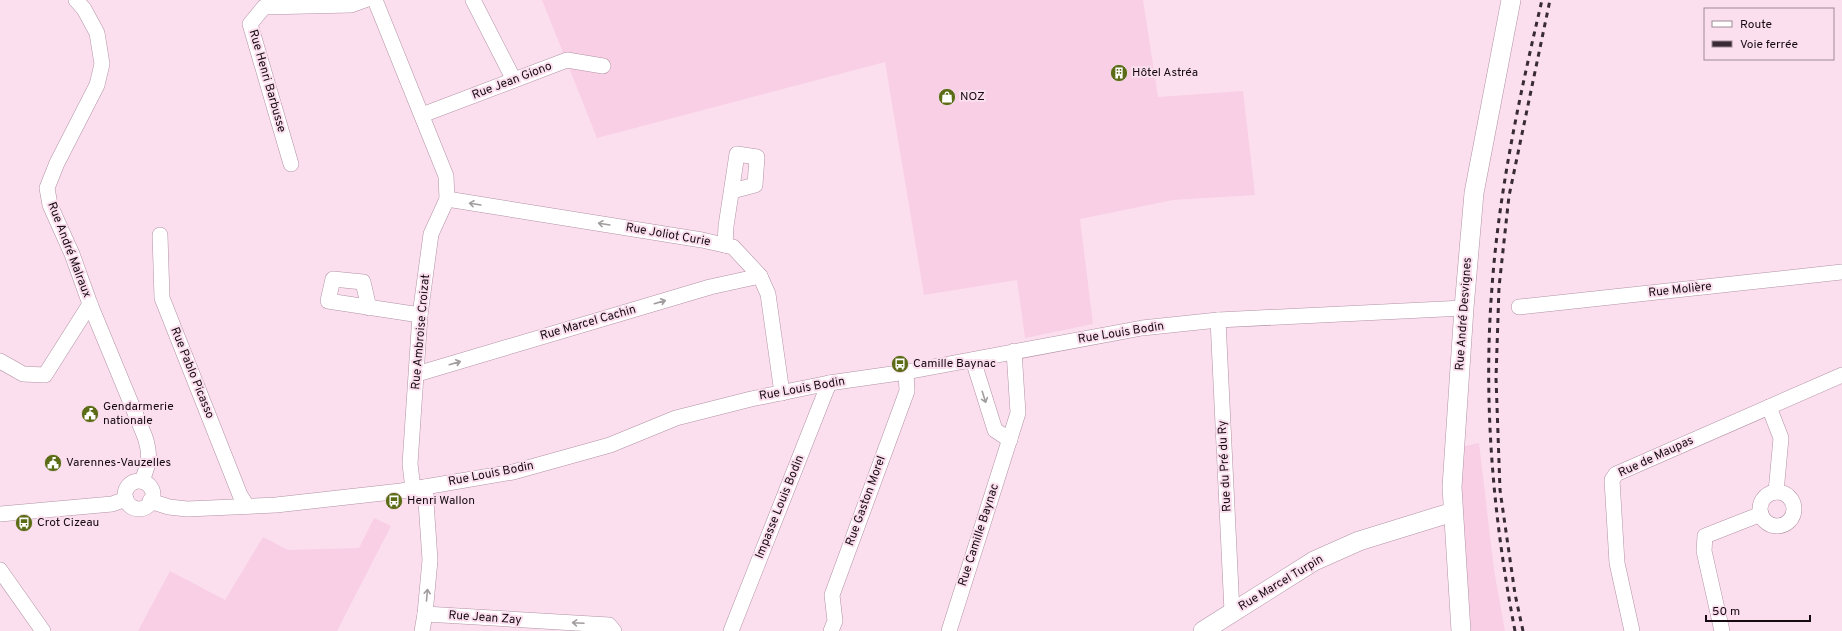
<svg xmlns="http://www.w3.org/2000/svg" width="1842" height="631" viewBox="0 0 1842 631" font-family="Overpass,sans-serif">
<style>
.built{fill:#f9cfe6}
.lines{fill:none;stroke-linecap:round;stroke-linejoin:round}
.minor-casing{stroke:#b292a4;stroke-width:16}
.tertiary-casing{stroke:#b292a4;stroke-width:20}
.minor{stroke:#fff;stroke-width:15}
.tertiary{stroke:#fff;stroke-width:19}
.rail{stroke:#392b33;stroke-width:3;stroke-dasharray:5 5;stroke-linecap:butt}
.oneway{stroke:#a19d9f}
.labels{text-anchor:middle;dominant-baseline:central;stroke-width:4;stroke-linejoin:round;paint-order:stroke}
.poi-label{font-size:12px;fill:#150a10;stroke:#fbdfee;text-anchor:start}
.street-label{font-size:12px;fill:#150a10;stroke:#fbdfee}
</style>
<rect width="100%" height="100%" fill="#fbdfee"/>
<g class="built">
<polygon points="542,0 1143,0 1158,97 1243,91 1255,195 1173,200 1080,219 1093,324 1025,338 1017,280 924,295 885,62 597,138"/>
<polygon points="1479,443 1494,570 1505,631 1471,631 1468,588 1459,499 1461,447"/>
<polygon points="374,518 391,526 337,631 138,631 170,571 225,600 263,537 288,550 359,548"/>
</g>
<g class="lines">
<defs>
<g id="minor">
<path d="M76,0L84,9L97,33L102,64L97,85L57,163L47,188L50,205L72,254L90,304L145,437C151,456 149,463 142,481"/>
<polyline points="375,0 446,176 447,199 431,234 420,315 410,464 413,489"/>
<polyline points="473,0 514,80"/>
<polyline points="422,115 567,60 603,66"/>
<polyline points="291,164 250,24 264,7 351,5 365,0"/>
<polyline points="447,199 702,240 733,247 760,276 768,294 782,393"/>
<polyline points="160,235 162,298 240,495 247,506"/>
<polyline points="725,245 726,226 737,154 757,157 755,185 732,191"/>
<polyline points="1519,307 1842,272"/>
<polyline points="369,308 363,282 333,279 328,301 420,315"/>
<polyline points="1218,320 1232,612"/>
<polyline points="973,360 995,430 1010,440"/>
<polyline points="0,361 23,374 45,375 90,304"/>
<polyline points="417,374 710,287 760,276"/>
<polyline points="1769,407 1781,438 1776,492"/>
<circle cx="139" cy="495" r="14"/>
<polyline points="425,487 430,560 425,614 609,625 614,631"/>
<circle cx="1777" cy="509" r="17"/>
<polyline points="150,501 169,507 187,509 276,505 401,491 513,472 610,445 676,418 751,399 829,383 906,372 1142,328 1218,320 1464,308"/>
<polyline points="0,514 112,504 126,499"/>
<polyline points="0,570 43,631"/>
<polyline points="422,631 425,614"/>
<polyline points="731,631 829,383"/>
<polyline points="831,631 835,621 832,595 907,391 906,372"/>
<polyline points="949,631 1018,413 1014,351"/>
<polyline points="1632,631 1617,563 1612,480 1616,474 1842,375"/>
<polyline points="1722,631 1704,551 1705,536 1761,514"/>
</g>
<g id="tertiary">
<polyline points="1203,631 1314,561 1359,541 1453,512"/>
<polyline points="1461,631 1452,487 1464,308 1474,193 1511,0"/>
</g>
</defs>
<use href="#minor" class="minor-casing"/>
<use href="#tertiary" class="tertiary-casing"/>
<use href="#minor" class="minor"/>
<use href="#tertiary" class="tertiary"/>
<g class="rail">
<path d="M1515,631C1493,517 1483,402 1492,287C1499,190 1520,94 1542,0"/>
<polyline points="1523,631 1515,594 1500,490 1496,378 1499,287 1509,196 1550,0"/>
</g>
</g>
<defs><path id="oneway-shaft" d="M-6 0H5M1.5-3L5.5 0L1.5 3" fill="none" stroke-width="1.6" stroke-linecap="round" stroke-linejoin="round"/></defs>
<g class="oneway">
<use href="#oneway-shaft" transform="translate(475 204) rotate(-171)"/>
<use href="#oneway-shaft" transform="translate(604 224) rotate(-171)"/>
<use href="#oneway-shaft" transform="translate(660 302) rotate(-16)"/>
<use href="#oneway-shaft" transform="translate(455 363) rotate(-16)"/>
<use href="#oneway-shaft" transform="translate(984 397) rotate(72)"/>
<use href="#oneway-shaft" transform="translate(427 595) rotate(-85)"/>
<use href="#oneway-shaft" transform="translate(578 623) rotate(-177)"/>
</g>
<defs>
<symbol id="building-disc" viewBox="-11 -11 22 22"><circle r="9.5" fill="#5c6c16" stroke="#fbdfee"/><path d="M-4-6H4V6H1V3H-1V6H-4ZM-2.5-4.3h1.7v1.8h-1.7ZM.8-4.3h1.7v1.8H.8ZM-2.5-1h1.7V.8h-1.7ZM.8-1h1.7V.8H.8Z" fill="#fff"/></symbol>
<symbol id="shop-disc" viewBox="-11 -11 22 22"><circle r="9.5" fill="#5c6c16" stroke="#fbdfee"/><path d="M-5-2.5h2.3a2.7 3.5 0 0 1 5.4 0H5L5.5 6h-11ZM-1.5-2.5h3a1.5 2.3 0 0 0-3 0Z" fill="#fff"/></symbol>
<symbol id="bus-disc" viewBox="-11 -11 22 22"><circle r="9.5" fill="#5c6c16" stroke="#fbdfee"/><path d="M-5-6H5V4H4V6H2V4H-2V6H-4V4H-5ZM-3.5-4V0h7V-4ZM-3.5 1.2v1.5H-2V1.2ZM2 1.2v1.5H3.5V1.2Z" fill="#fff"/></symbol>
<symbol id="civic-disc" viewBox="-11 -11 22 22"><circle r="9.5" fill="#5c6c16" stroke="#fbdfee"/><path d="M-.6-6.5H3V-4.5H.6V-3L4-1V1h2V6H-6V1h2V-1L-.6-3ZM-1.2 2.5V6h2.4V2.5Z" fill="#fff"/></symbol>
</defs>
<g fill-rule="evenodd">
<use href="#building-disc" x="1109" y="63" width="20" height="20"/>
<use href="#shop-disc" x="937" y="87" width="20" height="20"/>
<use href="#bus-disc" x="890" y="354" width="20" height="20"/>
<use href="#civic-disc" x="80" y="404" width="20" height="20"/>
<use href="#civic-disc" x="43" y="453" width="20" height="20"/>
<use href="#bus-disc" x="384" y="491" width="20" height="20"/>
<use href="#bus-disc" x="14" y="513" width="20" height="20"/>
</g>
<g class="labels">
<g class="poi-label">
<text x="1132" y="73">Hôtel Astréa</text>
<text x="960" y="97">NOZ</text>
<text x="913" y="364">Camille Baynac</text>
<text x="103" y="407">Gendarmerie<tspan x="103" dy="14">nationale</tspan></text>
<text x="66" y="463">Varennes-Vauzelles</text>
<text x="407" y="501">Henri Wallon</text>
<text x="37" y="523">Crot Cizeau</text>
</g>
<g class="street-label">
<text transform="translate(267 81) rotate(74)">Rue Henri Barbusse</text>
<text transform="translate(512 81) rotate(-21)">Rue Jean Giono</text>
<text transform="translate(668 235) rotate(10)">Rue Joliot Curie</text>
<text transform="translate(69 250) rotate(69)">Rue André Malraux</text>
<text transform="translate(1680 290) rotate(-6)">Rue Molière</text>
<text transform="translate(1464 314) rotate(-86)">Rue André Desvignes</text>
<text transform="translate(588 323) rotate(-16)">Rue Marcel Cachin</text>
<text transform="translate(421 332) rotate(-85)">Rue Ambroise Croizat</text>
<text transform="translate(1121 333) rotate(-9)">Rue Louis Bodin</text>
<text transform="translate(192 373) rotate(68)">Rue Pablo Picasso</text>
<text transform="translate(802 389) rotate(-10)">Rue Louis Bodin</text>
<text transform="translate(1656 457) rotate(-25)">Rue de Maupas</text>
<text transform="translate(1225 466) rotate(-93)">Rue du Pré du Ry</text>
<text transform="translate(491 474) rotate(-11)">Rue Louis Bodin</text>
<text transform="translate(866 501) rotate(-70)">Rue Gaston Morel</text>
<text transform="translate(780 507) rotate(-68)">Impasse Louis Bodin</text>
<text transform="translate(979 535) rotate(-72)">Rue Camille Baynac</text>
<text transform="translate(1281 583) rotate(-31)">Rue Marcel Turpin</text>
<text transform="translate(485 618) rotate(4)">Rue Jean Zay</text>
</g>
</g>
<rect x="1704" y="8" width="130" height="52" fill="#fbdfee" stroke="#9f8a95"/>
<rect x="1712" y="21" width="20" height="6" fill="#ffffff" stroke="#9f8a95"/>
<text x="1740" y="28" font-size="12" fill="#150a10">Route</text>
<rect x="1712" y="41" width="20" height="6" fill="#392b33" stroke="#9f8a95"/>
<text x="1740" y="48" font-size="12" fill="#150a10">Voie ferrée</text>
<path d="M1706 615v6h104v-6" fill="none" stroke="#150a10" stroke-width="2"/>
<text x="1712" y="615" font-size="12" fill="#150a10" stroke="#fbdfee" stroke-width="3" paint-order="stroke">50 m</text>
</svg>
